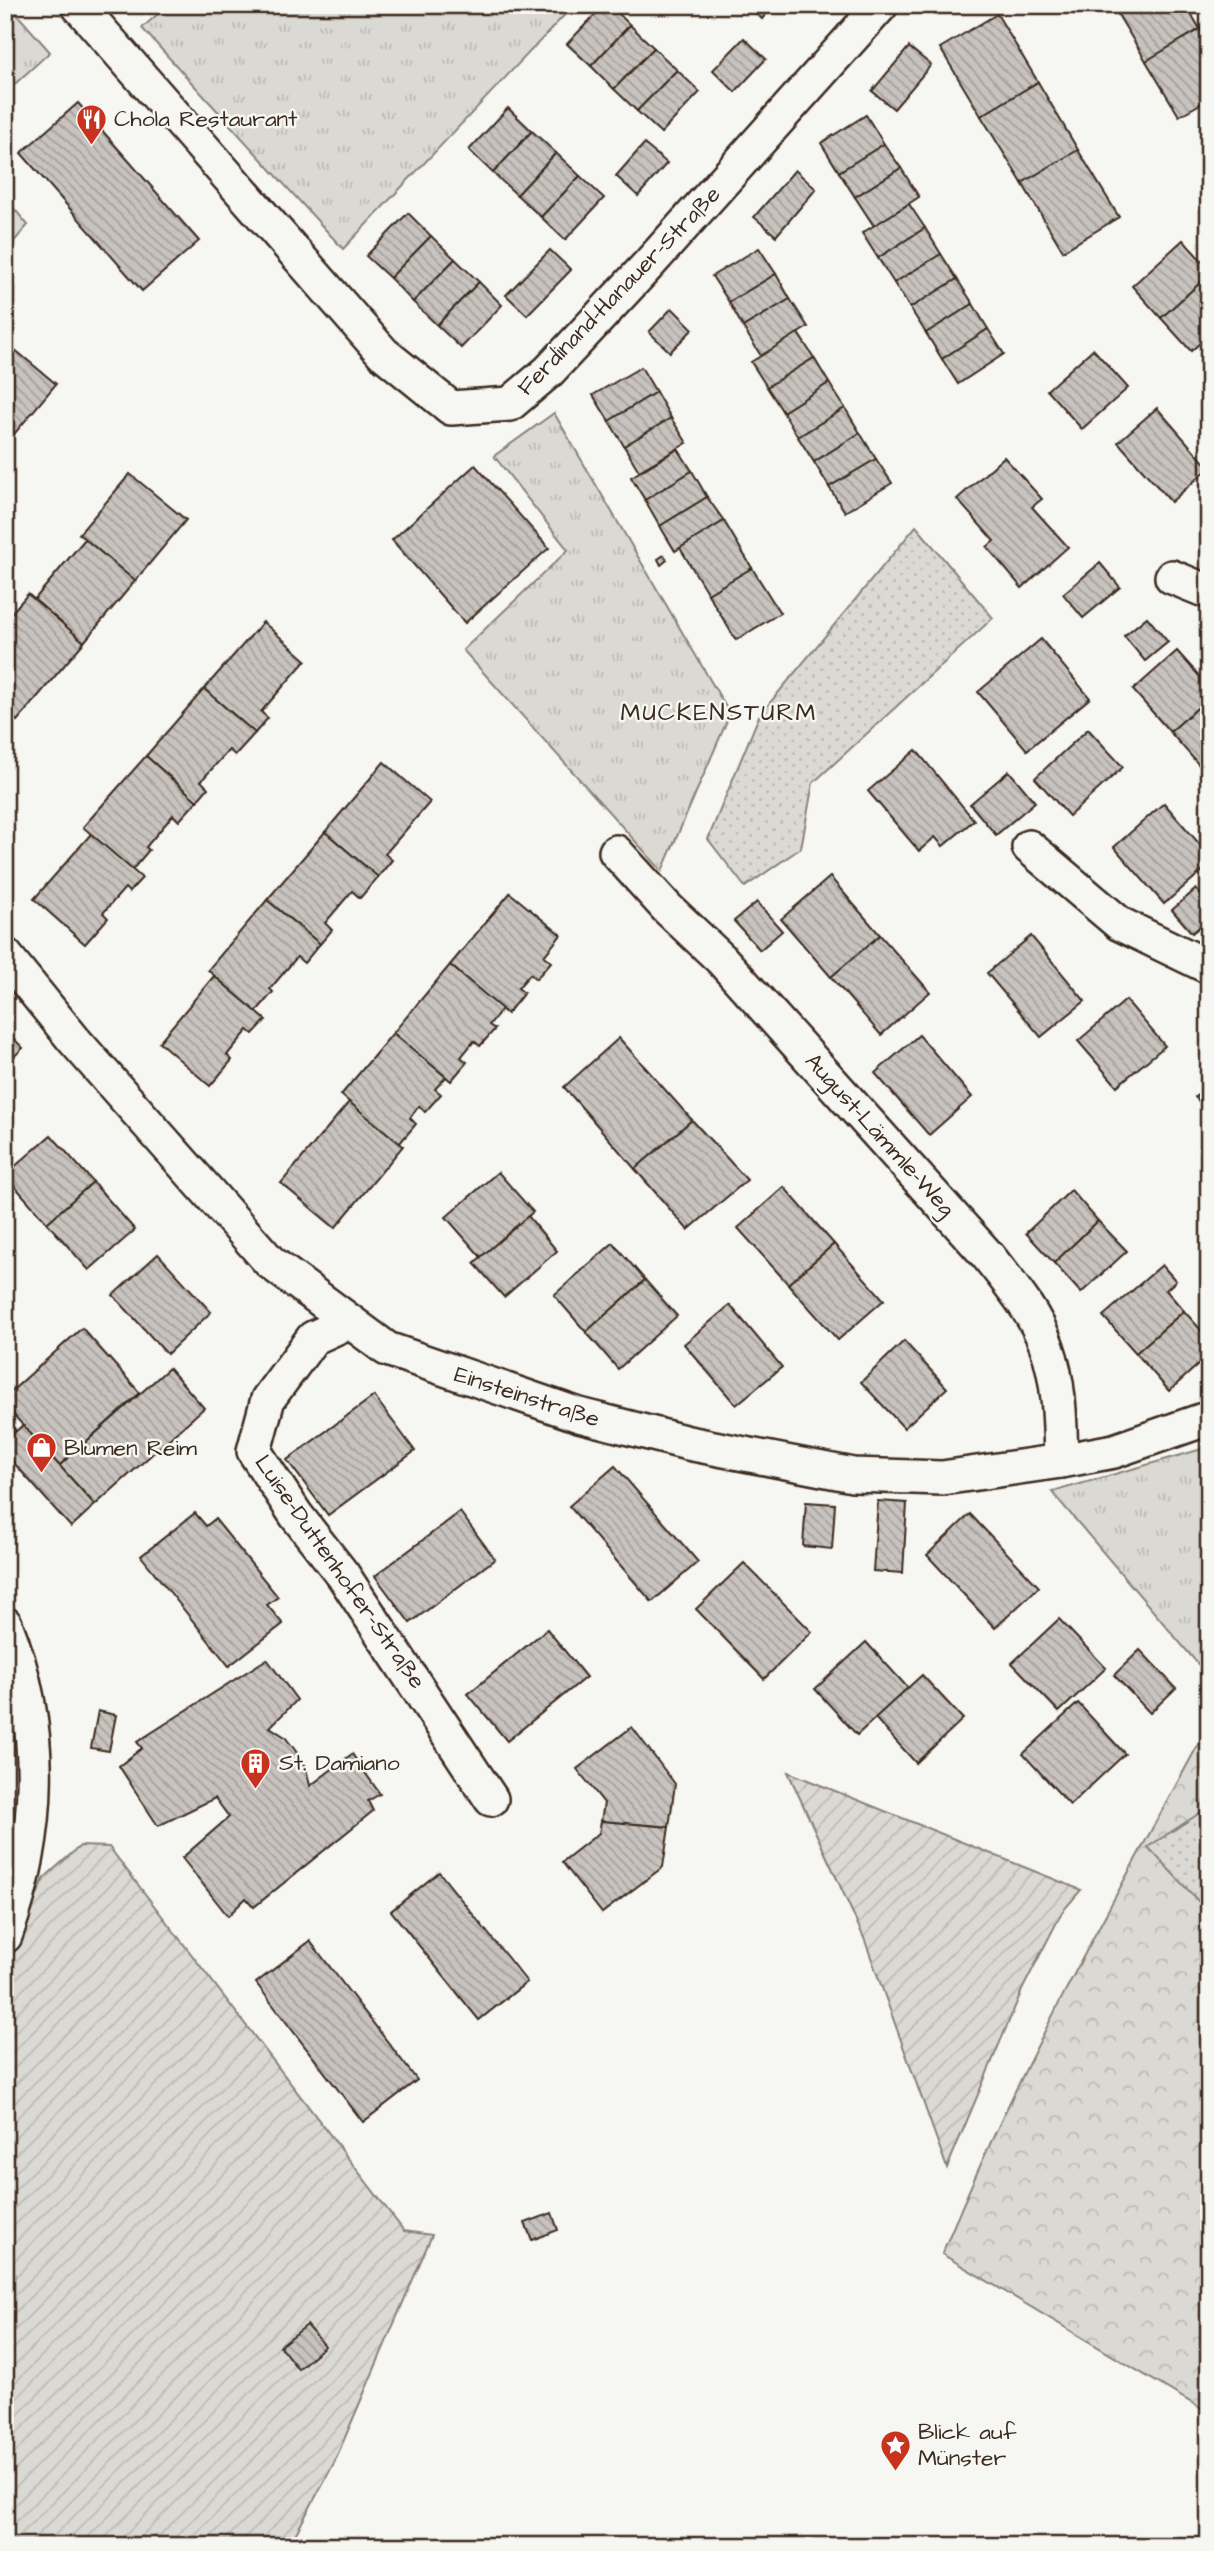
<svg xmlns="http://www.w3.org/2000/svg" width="1214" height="2551" viewBox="0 0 1214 2551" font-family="'Architects Daughter',sans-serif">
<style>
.grass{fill:url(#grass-tufts);stroke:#8a8278;stroke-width:2}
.forest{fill:url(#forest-crowns);stroke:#8a8278;stroke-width:2}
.park{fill:url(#park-dots);stroke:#8a8278;stroke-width:2}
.garden{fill:url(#garden-furrows);stroke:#8a8278;stroke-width:2}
.building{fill:url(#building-back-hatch);stroke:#3b2a1e;stroke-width:2}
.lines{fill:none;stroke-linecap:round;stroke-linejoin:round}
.minor-casing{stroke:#3b2a1e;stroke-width:38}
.minor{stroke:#f6f6f2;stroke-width:33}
.rail-casing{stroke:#3b2a1e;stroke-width:8}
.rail{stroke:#f6f6f2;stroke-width:5;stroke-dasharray:16;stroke-linecap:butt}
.labels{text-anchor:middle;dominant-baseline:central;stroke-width:5;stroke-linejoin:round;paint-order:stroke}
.poi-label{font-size:23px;fill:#3b2a1e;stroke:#f6f6f2;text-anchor:start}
.street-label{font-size:23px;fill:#3b2a1e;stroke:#f6f6f2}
.neighbourhood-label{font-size:24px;letter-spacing:2px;fill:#3b2a1e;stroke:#f6f6f2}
</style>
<defs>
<pattern id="grass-tufts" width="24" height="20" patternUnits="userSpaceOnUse" patternTransform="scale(1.75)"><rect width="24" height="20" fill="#dad9d3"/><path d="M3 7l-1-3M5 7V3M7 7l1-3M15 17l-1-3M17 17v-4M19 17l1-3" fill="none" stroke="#bcbab5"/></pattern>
<pattern id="forest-crowns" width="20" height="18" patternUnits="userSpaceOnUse" patternTransform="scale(1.75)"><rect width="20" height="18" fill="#dad9d3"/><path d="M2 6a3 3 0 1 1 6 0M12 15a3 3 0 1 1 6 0" fill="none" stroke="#bcbab5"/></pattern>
<pattern id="park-dots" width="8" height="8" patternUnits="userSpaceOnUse" patternTransform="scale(1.75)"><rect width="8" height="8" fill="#dad9d3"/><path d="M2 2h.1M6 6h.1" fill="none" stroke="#bcbab5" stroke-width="1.8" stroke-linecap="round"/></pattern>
<pattern id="garden-furrows" width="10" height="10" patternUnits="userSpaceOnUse" patternTransform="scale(1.75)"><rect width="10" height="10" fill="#dad9d3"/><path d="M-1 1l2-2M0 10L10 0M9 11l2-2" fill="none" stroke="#bcbab5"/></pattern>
<pattern id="building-back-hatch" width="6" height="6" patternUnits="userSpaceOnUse" patternTransform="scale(1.75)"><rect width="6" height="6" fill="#c8c3be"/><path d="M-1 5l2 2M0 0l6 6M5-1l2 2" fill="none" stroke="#a49f9a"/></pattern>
</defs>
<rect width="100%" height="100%" fill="#f6f6f2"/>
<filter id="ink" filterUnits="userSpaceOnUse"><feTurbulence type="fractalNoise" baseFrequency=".0143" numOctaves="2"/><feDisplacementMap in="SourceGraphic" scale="14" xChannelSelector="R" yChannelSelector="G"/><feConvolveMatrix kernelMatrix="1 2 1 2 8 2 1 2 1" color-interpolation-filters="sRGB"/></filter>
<g filter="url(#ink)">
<g class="grass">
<polygon points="5,5 9,5 50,52 5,93"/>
<polygon points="168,5 574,5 343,249 142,28"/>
<polygon points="5,198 28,225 5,252"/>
<polygon points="554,413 730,714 662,871 463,650 568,550 494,456"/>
<polygon points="1209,1447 1209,1677 1052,1492"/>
</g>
<path class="forest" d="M1209,1725V2411L1207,2412L942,2254C1017,2071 1114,1898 1209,1725Z"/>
<g class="park">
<polygon points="916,526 993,618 813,783 801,848 745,887 708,839 759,716"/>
<polygon points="1209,1807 1209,1894 1200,1903 1148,1847"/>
</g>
<g class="garden">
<polygon points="788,1772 1081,1890 1062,1912 1022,1990 947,2168 864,1938"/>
<polygon points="80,1846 109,1847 404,2231 432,2235 334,2463 289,2546 5,2546 5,1974 44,1878"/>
</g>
<g class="building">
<polygon points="604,5 610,5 630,25 591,66 567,44"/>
<polygon points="747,5 774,5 762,19"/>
<polygon points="1112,5 1131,5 1117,13"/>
<polygon points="1131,5 1186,5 1200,29 1146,61 1117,13"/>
<polygon points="997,14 1038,82 981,116 940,48"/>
<polygon points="630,25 654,48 614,89 591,66"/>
<polygon points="1200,29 1209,43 1209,99 1179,116 1146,61"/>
<polygon points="744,38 766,59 735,92 713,70"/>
<polygon points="909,47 931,65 894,109 872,91"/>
<polygon points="654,48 677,70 637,111 614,89"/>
<polygon points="677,70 700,92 661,133 637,111"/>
<polygon points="1038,82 1078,150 1022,183 981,116"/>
<polygon points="78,103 199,241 142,291 21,153"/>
<polygon points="508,108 532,131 493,173 469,150"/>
<polygon points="866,115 884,144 839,172 821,143"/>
<polygon points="532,131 556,153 517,195 493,173"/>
<polygon points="644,144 667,163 638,196 616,176"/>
<polygon points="884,144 901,168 855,197 839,172"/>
<polygon points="1078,150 1119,217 1063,251 1022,183"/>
<polygon points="556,153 580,176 541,217 517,195"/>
<polygon points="901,168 919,197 874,226 855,197"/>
<polygon points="795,170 816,189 776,236 754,217"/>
<polygon points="580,176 604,198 565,240 541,217"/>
<polygon points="909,204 925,228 878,258 862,233"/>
<polygon points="408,213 431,236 390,278 366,256"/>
<polygon points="925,228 941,254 894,283 878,258"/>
<polygon points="431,236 455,259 413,302 390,278"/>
<polygon points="1183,240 1209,269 1209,275 1161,318 1132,286"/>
<polygon points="759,248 776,274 729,302 712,276"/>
<polygon points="550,250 571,270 527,315 506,295"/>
<polygon points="941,254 957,279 910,308 894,283"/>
<polygon points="455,259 479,282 437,325 413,302"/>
<polygon points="776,274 790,299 743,327 729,302"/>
<polygon points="1209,275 1209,335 1191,351 1161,318"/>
<polygon points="957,279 973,304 926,333 910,308"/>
<polygon points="479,282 502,305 461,348 437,325"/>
<polygon points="790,299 808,327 761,356 743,327"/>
<polygon points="973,304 988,329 942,359 926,333"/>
<polygon points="672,308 693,329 670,352 649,332"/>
<polygon points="988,329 1004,354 958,384 942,359"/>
<polygon points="798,333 814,358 767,387 751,362"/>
<polygon points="8,344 56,384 5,445 5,348"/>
<polygon points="1093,349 1128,388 1082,429 1047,390"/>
<polygon points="814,358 829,383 783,412 767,387"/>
<polygon points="641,367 656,392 609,421 593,395"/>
<polygon points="829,383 845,408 798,437 783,412"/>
<polygon points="656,392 671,418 624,446 609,421"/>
<polygon points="845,408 860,433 814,462 798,437"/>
<polygon points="1157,408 1209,468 1171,502 1118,442"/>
<polygon points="671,418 687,443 639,471 624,446"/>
<polygon points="860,433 876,459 829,487 814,462"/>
<polygon points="678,449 692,471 645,500 631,477"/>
<polygon points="1004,457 1042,499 1032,507 1068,547 1022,588 987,547 994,541 957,499"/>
<polygon points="876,459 892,483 845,512 829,487"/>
<polygon points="475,465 549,548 465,623 392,540"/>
<polygon points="692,471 707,497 660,526 645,500"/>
<polygon points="130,474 186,520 135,581 79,534"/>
<polygon points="707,497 724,521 675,551 660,526"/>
<polygon points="724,521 752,568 708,594 680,548"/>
<polygon points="85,539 135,581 84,642 34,600"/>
<polygon points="664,555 667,560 661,565 658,559"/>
<polygon points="1100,563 1120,587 1083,618 1063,594"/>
<polygon points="752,568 780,613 736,640 708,594"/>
<polygon points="28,594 84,642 17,721 5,711 5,620"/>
<polygon points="1147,617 1168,642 1145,661 1124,636"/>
<polygon points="263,622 306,660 261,712 268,718 255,733 204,689"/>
<polygon points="1041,639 1090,698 1027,750 978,692"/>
<polygon points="1177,651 1209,687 1209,698 1170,732 1133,690"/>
<polygon points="204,689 255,733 235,755 229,750 201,781 208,788 197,801 146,756"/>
<polygon points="1209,698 1209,772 1207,774 1170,732"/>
<polygon points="1088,729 1123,767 1069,816 1035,778"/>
<polygon points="916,750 974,820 943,846 935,837 919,851 868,791"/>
<polygon points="146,756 197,801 179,821 173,815 146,847 149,850 132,870 83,827"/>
<polygon points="384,762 430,802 385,854 392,860 378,877 325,832"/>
<polygon points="1009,771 1035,802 996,835 970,804"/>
<polygon points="1164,803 1209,855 1209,865 1164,904 1114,847"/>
<polygon points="325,832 378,877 360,898 352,891 325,923 332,930 320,944 267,900"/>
<polygon points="91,834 142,878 129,892 125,888 103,913 108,918 85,944 34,899"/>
<polygon points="830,877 880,935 831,977 781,919"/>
<polygon points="1196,889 1209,904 1209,919 1192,933 1172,910"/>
<polygon points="510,893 561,935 544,956 551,962 536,979 530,974 518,988 524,993 507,1014 450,965"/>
<polygon points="267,900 320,944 304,963 297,957 270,989 273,992 256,1012 208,970"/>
<polygon points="757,902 782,931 760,950 734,921"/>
<polygon points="880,935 930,992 881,1035 831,977"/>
<polygon points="1031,936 1085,1001 1041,1037 987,973"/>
<polygon points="450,965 502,1009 489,1025 495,1029 480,1046 474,1041 461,1057 467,1062 451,1081 393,1033"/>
<polygon points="214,976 266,1020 253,1034 248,1030 227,1055 232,1060 210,1086 159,1042"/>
<polygon points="1126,1000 1165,1046 1117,1086 1078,1041"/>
<polygon points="5,1030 23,1048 5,1065"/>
<polygon points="393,1033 446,1077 435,1089 441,1094 425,1112 419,1106 410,1118 416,1124 399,1144 341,1095"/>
<polygon points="919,1035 972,1097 929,1135 875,1073"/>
<polygon points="619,1038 692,1120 635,1169 564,1087"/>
<polygon points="1209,1085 1209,1112 1195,1097"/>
<polygon points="349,1102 403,1146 335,1228 281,1183"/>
<polygon points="692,1120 747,1180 688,1230 635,1169"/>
<polygon points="51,1135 93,1182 47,1223 5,1175"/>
<polygon points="498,1172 533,1212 481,1257 446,1217"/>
<polygon points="93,1182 135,1230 89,1270 47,1223"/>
<polygon points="784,1187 834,1244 788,1284 738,1228"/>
<polygon points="1071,1190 1098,1221 1054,1263 1026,1233"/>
<polygon points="528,1216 557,1251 504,1297 474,1263"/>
<polygon points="1098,1221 1127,1251 1081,1293 1054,1263"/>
<polygon points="613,1243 645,1280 586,1332 554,1295"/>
<polygon points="834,1244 884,1300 838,1340 788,1284"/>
<polygon points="158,1254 211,1312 167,1354 113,1295"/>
<polygon points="1162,1265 1176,1281 1166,1290 1184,1311 1136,1353 1103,1316"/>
<polygon points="645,1280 677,1316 618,1369 586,1332"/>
<polygon points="730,1305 782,1367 736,1405 684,1344"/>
<polygon points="1184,1311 1209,1339 1209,1355 1169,1391 1136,1353"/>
<polygon points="82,1328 140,1393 59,1466 5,1405 5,1397"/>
<polygon points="904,1341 947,1388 904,1428 861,1382"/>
<polygon points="169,1368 204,1408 95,1505 59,1466"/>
<polygon points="374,1396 415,1451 328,1515 287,1460"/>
<polygon points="5,1419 16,1431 5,1441"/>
<polygon points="23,1425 95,1505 71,1527 5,1453 5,1441"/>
<polygon points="615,1466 698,1562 652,1602 569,1506"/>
<polygon points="878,1501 907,1503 903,1573 873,1571"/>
<polygon points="806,1502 835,1504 832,1549 803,1546"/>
<polygon points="460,1512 495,1559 410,1623 375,1576"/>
<polygon points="195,1513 206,1526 215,1519 278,1597 267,1605 283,1624 229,1666 141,1556"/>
<polygon points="970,1514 1039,1587 995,1628 927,1555"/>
<polygon points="744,1563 812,1632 764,1679 696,1609"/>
<polygon points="1059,1619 1106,1668 1059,1712 1012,1663"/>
<polygon points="547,1629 586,1677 507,1741 468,1694"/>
<polygon points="866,1642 908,1688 857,1735 815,1689"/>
<polygon points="1140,1650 1176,1688 1150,1713 1114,1675"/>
<polygon points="267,1659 297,1700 270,1727 285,1737 295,1750 306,1768 310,1786 352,1754 380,1794 368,1801 373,1811 254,1907 246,1898 228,1916 182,1858 229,1817 215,1798 158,1826 119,1766 142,1748 137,1742"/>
<polygon points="922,1675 963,1719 916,1763 875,1718"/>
<polygon points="1078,1703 1125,1754 1070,1805 1023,1754"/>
<polygon points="98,1711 116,1715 109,1751 91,1748"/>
<polygon points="632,1727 675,1784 669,1827 601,1821 604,1803 577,1769"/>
<polygon points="601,1821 669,1827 663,1867 602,1913 562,1862 599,1833"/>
<polygon points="439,1872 527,1982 479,2020 391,1911"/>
<polygon points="310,1941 417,2080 363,2122 256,1983"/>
<polygon points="552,2213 558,2230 532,2240 525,2223"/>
<polygon points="307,2325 325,2346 298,2369 280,2346"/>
</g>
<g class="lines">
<defs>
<g id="minor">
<polyline points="78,5 383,353 451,408 510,404 549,371 650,263 881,5"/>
<polyline points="1172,577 1209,592"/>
<polyline points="1029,847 1120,924 1209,967"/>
<path d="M616,852L667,908L721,959L988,1256C1010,1284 1035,1313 1047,1347C1060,1383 1060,1424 1061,1461"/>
<polyline points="5,955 74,1040 270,1262 387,1349 579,1415 688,1443 853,1475 942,1478 1061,1461 1114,1451 1209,1418"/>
<polyline points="348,1322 313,1338 268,1399 254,1451 296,1515 343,1575 491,1799"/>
<path d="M5,1624C46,1725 42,1835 5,1936"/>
</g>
</defs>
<use href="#minor" class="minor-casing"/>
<use href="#minor" class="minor"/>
<defs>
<polyline id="rail" points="846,2545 847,2546"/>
</defs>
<use href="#rail" class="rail-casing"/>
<use href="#rail" class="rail"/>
</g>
</g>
<defs>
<symbol id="restaurant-pin" viewBox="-11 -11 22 30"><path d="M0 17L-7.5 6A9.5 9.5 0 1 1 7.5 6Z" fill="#c8321e" stroke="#f6f6f2"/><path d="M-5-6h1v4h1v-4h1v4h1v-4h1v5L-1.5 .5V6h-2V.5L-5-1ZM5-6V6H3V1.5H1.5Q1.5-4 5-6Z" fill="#fff"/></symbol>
<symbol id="shop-pin" viewBox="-11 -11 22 30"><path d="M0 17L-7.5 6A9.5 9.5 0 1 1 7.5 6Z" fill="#c8321e" stroke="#f6f6f2"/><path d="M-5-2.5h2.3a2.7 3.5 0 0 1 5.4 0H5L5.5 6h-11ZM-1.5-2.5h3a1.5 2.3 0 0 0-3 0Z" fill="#fff"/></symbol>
<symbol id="building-pin" viewBox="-11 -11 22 30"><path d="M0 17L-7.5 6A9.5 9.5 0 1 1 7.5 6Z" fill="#c8321e" stroke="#f6f6f2"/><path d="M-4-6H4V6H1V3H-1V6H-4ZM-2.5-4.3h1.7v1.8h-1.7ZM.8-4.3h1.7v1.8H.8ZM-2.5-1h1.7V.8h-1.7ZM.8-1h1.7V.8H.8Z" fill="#fff"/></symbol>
<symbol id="sight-pin" viewBox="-11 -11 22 30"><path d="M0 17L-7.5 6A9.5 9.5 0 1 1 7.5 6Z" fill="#c8321e" stroke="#f6f6f2"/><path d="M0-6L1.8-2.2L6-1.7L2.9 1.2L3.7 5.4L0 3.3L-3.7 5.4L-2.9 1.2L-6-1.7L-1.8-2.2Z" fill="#fff"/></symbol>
</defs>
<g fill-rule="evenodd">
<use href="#restaurant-pin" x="74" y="102" width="35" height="47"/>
<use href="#shop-pin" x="24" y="1430" width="35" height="47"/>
<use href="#building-pin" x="238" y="1746" width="35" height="47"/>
<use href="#sight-pin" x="878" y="2428" width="35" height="47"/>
</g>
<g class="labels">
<g class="poi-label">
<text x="114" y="119">Chola Restaurant</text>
<text x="64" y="1448">Blumen Reim</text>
<text x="279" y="1763">St. Damiano</text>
<text x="918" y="2432">Blick auf<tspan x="918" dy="26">Münster</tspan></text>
</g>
<g class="street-label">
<text transform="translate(619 291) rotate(-46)">Ferdinand-Hanauer-Straße</text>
<text transform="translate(880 1135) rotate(48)">August-Lämmle-Weg</text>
<text transform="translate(527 1397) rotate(18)">Einsteinstraße</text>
<text transform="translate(340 1572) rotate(55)">Luise-Duttenhofer-Straße</text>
</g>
<g class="neighbourhood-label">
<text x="719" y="713">MUCKENSTURM</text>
</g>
</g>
<rect width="1214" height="2551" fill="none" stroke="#f6f6f2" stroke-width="28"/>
<rect x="14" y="14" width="1186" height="2523" fill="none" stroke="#3b2a1e" stroke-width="2.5" filter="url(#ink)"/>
</svg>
